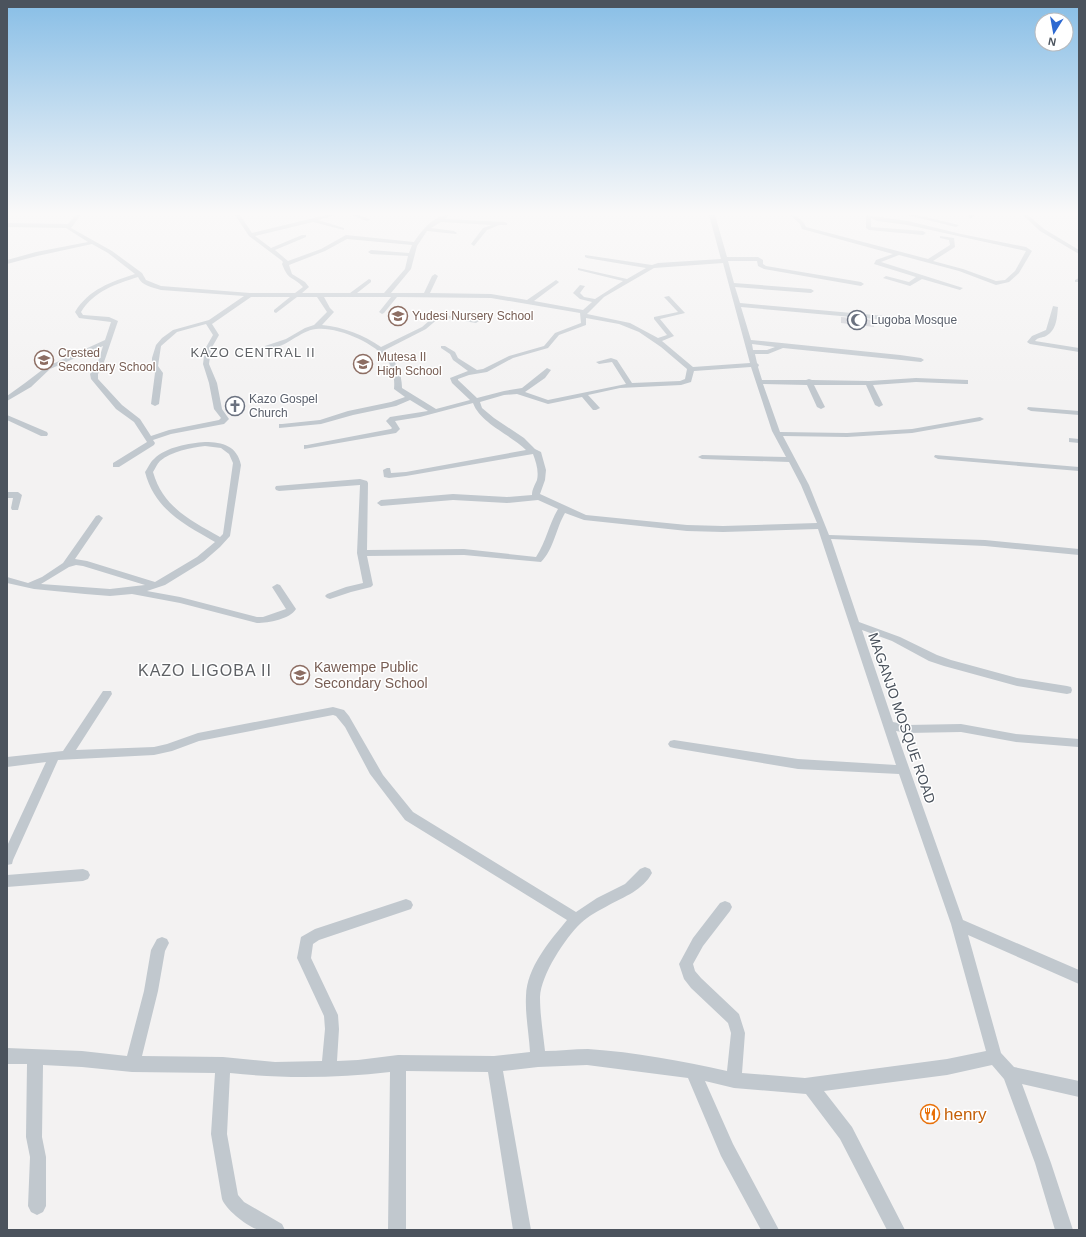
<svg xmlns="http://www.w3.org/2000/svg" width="1086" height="1237" viewBox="0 0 1086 1237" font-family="Arial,sans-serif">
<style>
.building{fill:#cccdd3}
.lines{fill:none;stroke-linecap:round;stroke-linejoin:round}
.minor{fill:#c1c8ce;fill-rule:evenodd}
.labels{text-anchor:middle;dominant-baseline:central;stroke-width:3;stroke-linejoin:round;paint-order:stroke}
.far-education-label{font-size:12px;fill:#785e54;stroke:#fff;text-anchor:start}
.far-worship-label{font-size:12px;fill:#5b616d;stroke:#fff;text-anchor:start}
.far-quarter-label{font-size:13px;letter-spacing:1px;fill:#5e6165;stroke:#fff}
.education-label{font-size:14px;fill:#785e54;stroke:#fff;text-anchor:start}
.street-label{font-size:14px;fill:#4b535d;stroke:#fff}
.quarter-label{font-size:16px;letter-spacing:1px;fill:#5e6165;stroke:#fff}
.near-food-label{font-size:17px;fill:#c56008;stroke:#fff;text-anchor:start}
</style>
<rect width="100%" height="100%" fill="#f3f2f2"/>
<polygon class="building" points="841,317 874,320 874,327 841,323"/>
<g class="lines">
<g class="minor">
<path d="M76,215H81L71,228L112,251L142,273L146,280L161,286L250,293H295L303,287C292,275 289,282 282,264L283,262L281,260L249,236L235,215H240L252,233L326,215H335L318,220L344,228V230L313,222L255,236L271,248L302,235H306V237L275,250L288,261L321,249L346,235L414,242C422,230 434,215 449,215L445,219L505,222L507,223V225H499L487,230L474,246L471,244L483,228L492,225L441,222L431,228L454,231L457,233L456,234L427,231L417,246L411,269L391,293H424L432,276L435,274L438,276L430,293L491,294L527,300L556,280L559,282L558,283L534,301L583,310L592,302L580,299L573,293L580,285L585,286L580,293L584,297L595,299L623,281L578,270V268L627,279L646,268L587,258L585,257V255L652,265L658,263L721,259L709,215H715L727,257H758L763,260V264L766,266L861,282L864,284L861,286L764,269L758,266L757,261H728L734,283L811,289L814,291L811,293L735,287L740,303L897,317L900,319L897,321L741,307L751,340L900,355L921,358L924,360L921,362L783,348L768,354H755L757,363L759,365L758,367L762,380H806L809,379L812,380L869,381L916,378L968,380V384H965L916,382L873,385L883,405L879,407L875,405L866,385H814L825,407L821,409L817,407L807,385L763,384L780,432L847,433L912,429L980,417L984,419L980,421L912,433L847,437L783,436L809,485L829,535L985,540L1079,549V555L985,546L831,539L859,622L900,637L937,655L951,660L1017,678L1067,686L1071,687L1072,690L1071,693L1067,694L1017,686L944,666L929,661L892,641L862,630L893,722L907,725L961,724L1016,734L1079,739L1078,747L1016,742L961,732L907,733L896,731L963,920L1079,970V984L968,935L1001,1053L1014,1067L1079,1081V1097L1022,1084L1051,1163L1073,1230H1055L1035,1163L1004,1079L992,1065L947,1075L824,1091L852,1127L905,1230H887L840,1139L806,1094L734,1088L705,1081L733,1144L779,1230H761L721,1156L688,1078L587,1065L538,1067L503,1071L531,1230H513L488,1072L406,1071V1230H388L390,1072C337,1078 284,1079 230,1073L227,1134L238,1195L244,1202L282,1224L285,1230C277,1230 267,1232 259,1230C248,1227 226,1210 222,1199L211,1134L215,1073L132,1072L82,1067L43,1065L42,1137L46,1157V1206L43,1212L37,1215L31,1212L28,1206L30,1157L26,1137L27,1064H7V1048L82,1051L127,1056L144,991L151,950L157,939L162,937L167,939L169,943L165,951L158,991L142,1056L223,1057L275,1062L322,1061L325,1029L324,1016L297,958L301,937L315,929L406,899L411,901L413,905L411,909L319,940L313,944L311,958L338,1015L339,1029L337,1061L358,1060L398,1055L494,1056L530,1052C529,1034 525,1014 526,996C527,967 549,942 567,920L405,820L370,774L345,727L336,716L333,715L199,741L172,751L154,755L58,760L13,860L12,864L7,865V846L46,762L7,767V757L63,751L103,691H111L112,694L76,750L154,747L167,744L198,733L333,707L344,710L349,716L383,775L413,812L576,912L597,898L625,884L640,869L645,867L650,869L652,873C643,890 624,897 609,905C600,910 588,916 581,923C565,938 541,975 540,997C540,1014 543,1033 545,1051C559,1051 574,1049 588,1049C635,1052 682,1061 727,1071L731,1033L728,1023L691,988L684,979L679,964L693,938L720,903L725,901L730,903L732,907L730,911L703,946L693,964L695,971L701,978L739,1014L745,1033L742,1073L805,1078L947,1059L986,1051L951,924L899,774L798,769L674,748L670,747L668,744L670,741L674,740L798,759L896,765L818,529L723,532L687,531L584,520L565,513C556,528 554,549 541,562L464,555L367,556L373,585L371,587L351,592L330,599L327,598L325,596L327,594L346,587L363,583L357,553L360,485L279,491L276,490L275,488L276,486L360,479L367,481L368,483L367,550L464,549L536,557C546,542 549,524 558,509L538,500L507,503L453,500L381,506L377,503L381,500L453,494L507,497L532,495C532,489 535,485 537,480C539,471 536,462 533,454L406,476L389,478L384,477L383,470L387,468H390L391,473L406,472L526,450C511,435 480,423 473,403L420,417L395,421L400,429L396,433L304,449V445H307L391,429L392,428L386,421L390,417L428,411L410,400L396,406L353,415L321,424L279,428V424H282L320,420L348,411L391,402L405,397L394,389C395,379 393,368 387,360C376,343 336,326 316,329C298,331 284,351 265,348V346L286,339L305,328L314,325L327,312L317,297H297L276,313L274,312V310L290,297H251L212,324L219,335L211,349L209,364L217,383L222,409L229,419L224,424L171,434L153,440L155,443L154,445L119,467H113V463L147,442L134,422L116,409L91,379L90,374L97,365L103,346L50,369L31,387L7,401V396L25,383L46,367L105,340L111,322L79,318L75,312C89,289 111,282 135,274L108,253L92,244L37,256L7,264V260L36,252L88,242L66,228L7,227V223L68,224ZM347,239L412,245L409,253L371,250L368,252L371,254L408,256L405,269L384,293H357L371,282V280L369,279L350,293H302L309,287L305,282L292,274L289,265L325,251ZM723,263L750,363L693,367L662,341L674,336L660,319L685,313L669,296L664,297L678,312L654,317V319L667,335L658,338L630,323L587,314L604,297L654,268ZM138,277C142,286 152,287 161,290L244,296L209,320L173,330L162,338L156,345L152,358V366L155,373L151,404L155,406L159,404L163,373L158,366L161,346L177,332L206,324L213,335L205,349L203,364L209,383L214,409L221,418L219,420L169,430L151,436L140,419L122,405L98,379V374L103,365L118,321L109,317L83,315L81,312C94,291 116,284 138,277ZM324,297H391L379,312L382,314L384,313L397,297L491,298L580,313L581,323L555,333L544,346L509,356L483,369L477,370L458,358L455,352L445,346H441V348L450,354L453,360L468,371L450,378L452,383L470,400L436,409L402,388C402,374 396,360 385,350L426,329L440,317L476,323L479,321L478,320L437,314L422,327L381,347C364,335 343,327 322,325L334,312L330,308ZM586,318L619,324L639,332L661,347L687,369L685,379L680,381L632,383L617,360L611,358L596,362L599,364L612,362L626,384L548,400L525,392L545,378L551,370L547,368L522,388L504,391L477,398L458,380V379L469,375L487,372L513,358L548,348L559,335L586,325ZM752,344L775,347L767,350H753ZM751,367L772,431L786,457L702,455L698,457L702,459L789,462L801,485L817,523L723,526L687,525L606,517L586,515L540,494L545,480L546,470L541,452L535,449L524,438L494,418L482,408L480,402L504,395L517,394L548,404L582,397L593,410H596L600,408L588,395L620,388L681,385L691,382L694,371Z"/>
<polygon points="352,215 360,215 371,220 366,221"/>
<path d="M790,215C797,215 803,220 806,227L928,259L950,245L949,240L940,238V236L954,238L955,247L933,261L963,269L996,281L1005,280L1015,271L1026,251L908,225L877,221L871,218V227L923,231L926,233L923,235L869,230L866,228V215L908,221L961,234L1026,247L1032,251L1019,273L1009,282L996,285L959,271L899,255L881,262L963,288L960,290L922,279L910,286L883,278L886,276L909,282L916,277L874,264L876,260L893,254L802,229L800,224Z"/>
<polygon points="907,215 917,215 959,225 956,227"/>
<polygon points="969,215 974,215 971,219 968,217"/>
<polygon points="1023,215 1028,215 1044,229 1079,250 1079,254 1040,231"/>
<polygon points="1079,278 1079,282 1075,282 1075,280"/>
<path d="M1053,306L1058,307C1057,317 1057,330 1046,336C1042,338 1038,337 1035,341L1079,348V352L1030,344L1027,342L1032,336L1046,330Z"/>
<polygon points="1028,407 1079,411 1079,415 1031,411 1027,409"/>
<polygon points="7,415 47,432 48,434 47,436 41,436 7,420"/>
<polygon points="1069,438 1079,439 1079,443 1069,442"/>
<path d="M205,442C223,442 237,446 241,465L230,536L220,547L204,561L165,585L147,591L180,597L257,617H263L286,609L272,587L277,584L280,585L296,609C290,619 269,623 257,623L180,603L132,594L110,596L85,594L34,589L7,583V577L28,583L42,577L63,563L96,516L99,515L103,518L75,559L87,561L155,582L197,557L215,542C184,524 155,510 145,472C148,468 150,462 154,459C166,447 189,443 205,442ZM205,446L221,448L229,454L233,463L223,534L220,537C190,520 163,507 153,472C155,469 157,464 160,461C172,451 190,448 205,446ZM76,565L83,566L145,585L110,589L41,584L69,567Z"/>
<polygon points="935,455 1079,467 1079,471 938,459 934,457"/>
<polygon points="7,492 18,492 22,495 18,510 12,510 11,508 13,498 7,498"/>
<polygon points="83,869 88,871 90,875 88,879 83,881 7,887 7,875"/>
</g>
</g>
<linearGradient id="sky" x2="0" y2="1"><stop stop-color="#88bee6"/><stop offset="0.55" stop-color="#faf9f9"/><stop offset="1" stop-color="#faf9f9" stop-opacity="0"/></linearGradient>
<rect width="1086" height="388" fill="url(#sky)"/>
<defs>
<symbol id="school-ring" viewBox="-11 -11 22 22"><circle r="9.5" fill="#fff" stroke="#8d6e63" stroke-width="1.5"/><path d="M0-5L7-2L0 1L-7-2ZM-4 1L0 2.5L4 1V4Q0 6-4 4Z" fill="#8d6e63"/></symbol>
<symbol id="mosque-ring" viewBox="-11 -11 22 22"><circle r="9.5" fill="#fff" stroke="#6b7280" stroke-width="1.5"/><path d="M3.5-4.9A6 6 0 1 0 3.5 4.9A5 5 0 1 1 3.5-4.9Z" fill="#6b7280"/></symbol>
<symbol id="church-ring" viewBox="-11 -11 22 22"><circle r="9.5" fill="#fff" stroke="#6b7280" stroke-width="1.5"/><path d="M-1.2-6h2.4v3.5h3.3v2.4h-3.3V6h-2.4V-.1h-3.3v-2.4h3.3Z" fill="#6b7280"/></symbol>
<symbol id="restaurant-ring" viewBox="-11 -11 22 22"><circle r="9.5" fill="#fff" stroke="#e8710a" stroke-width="1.5"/><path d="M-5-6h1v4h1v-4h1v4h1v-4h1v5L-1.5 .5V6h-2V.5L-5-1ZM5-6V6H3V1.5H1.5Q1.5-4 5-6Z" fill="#e8710a"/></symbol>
</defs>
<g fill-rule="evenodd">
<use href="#school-ring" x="387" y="305" width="22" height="22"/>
<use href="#mosque-ring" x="846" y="309" width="22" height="22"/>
<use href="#school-ring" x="33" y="349" width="22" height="22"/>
<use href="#school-ring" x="352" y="353" width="22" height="22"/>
<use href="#church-ring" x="224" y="395" width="22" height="22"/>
<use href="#school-ring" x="289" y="664" width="22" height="22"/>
<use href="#restaurant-ring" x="919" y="1103" width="22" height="22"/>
</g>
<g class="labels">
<g class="far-education-label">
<text x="412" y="316">Yudesi Nursery School</text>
<text x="58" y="353">Crested<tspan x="58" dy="14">Secondary School</tspan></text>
<text x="377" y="357">Mutesa II<tspan x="377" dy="14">High School</tspan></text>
</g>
<g class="far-worship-label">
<text x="871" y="320">Lugoba Mosque</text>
<text x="249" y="399">Kazo Gospel<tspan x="249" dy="14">Church</tspan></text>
</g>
<g class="far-quarter-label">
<text x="253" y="352">KAZO CENTRAL II</text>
</g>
<g class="education-label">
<text x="314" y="667">Kawempe Public<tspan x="314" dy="16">Secondary School</tspan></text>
</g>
<g class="street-label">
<text transform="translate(902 718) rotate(71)">MAGANJO MOSQUE ROAD</text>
</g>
<g class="quarter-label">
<text x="205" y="670">KAZO LIGOBA II</text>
</g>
<g class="near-food-label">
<text x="944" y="1114">henry</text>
</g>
</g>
<rect width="1086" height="1237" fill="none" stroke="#4b535d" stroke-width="16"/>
<g transform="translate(1054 32) rotate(191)"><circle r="19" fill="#ffffff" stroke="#b7babe"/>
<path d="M0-3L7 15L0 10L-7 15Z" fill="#2d69d1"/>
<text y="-6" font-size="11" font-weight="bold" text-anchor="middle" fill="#4b535d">N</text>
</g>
</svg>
